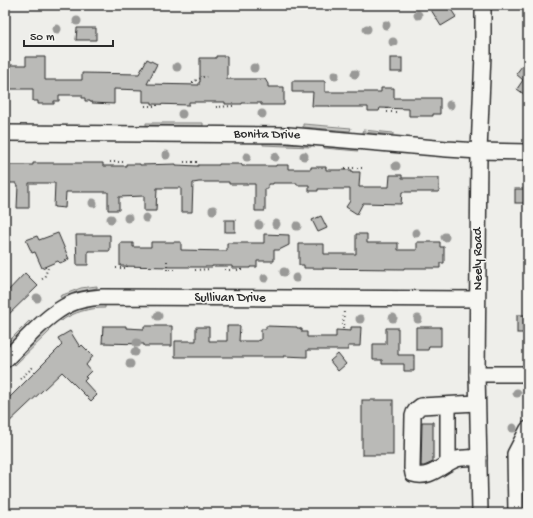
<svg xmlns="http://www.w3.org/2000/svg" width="533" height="518" viewBox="0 0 533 518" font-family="'Gochi Hand',sans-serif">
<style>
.green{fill:#cececa;stroke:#7c7c7a}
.building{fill:#babab7;stroke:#2b2b2b}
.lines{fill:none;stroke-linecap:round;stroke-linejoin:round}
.minor-casing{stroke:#2b2b2b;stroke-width:18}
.path{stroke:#2b2b2b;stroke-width:2;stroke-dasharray:1 3;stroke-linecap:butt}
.minor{stroke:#f6f6f2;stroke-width:15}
.tree{fill:#999997}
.labels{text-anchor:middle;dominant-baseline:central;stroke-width:3;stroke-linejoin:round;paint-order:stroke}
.street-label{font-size:13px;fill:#2b2b2b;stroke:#f6f6f2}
</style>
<rect width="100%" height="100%" fill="#eeeeea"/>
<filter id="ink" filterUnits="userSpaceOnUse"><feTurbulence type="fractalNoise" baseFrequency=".025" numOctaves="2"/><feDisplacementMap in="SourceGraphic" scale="8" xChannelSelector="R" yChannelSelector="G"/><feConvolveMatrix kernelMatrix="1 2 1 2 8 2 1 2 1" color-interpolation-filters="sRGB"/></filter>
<g filter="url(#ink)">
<g class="green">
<polygon points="146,123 203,123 203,126 146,125"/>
<polygon points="303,124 351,128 350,131 303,127"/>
<polygon points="363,130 393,133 393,135 362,132"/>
<polygon points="263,143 311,145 311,147 263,145"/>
<polygon points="325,145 358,148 358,151 324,148"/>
<polygon points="97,286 97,288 76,292 61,298 60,296 81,288"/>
<path d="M105,305V308C89,308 74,312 61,321L60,319C75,310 87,306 105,305Z"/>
<polygon points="29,321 31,323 5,348 5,345"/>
<polygon points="48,329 50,331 15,365 14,364"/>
</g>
<g class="building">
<polygon points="428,5 448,5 456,17 441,26"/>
<polygon points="77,28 96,28 96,40 76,40"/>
<polygon points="216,56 227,56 227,79 265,79 268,84 268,87 284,87 284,105 261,105 261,103 242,103 242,104 225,104 225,102 189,102 189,105 152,104 152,102 143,102 143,90 114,89 114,104 92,103 92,102 90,102 90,101 85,101 85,98 82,98 82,95 59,95 59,101 54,101 54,104 38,104 38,101 33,101 33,89 6,89 5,87 5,65 26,65 26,57 45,57 45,80 82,80 82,73 139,74 147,59 157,64 147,84 199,85 199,82 200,82 200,58 216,58"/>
<rect x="390" y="58" width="12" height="14"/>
<polygon points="522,66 528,70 528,97 517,89 523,80 516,74"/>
<polygon points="292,81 325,81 325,92 381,92 381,88 394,88 394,98 440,98 440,114 433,114 433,116 409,116 409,109 380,108 379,111 368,111 368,107 330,107 330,106 312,106 313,92 292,92"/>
<polygon points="33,163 103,163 103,166 126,166 126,164 140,164 140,165 176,164 176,165 198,166 198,165 219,165 219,164 242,164 242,166 276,166 276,165 288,165 288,169 311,169 311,167 326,167 326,170 352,170 352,172 360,172 359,187 389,187 390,175 402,175 402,178 439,178 439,192 402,192 401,204 363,203 357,214 346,207 350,201 350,189 318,189 318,191 309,191 309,185 297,185 297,183 273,183 273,184 268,184 268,189 265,189 265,211 255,211 255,184 229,184 229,182 199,182 193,183 192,212 181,212 181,188 157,188 156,211 144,211 144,196 119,197 119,210 108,210 108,192 66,192 65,208 54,207 55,183 29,183 29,208 17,208 18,185 16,185 16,183 5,183 5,165 33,165"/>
<rect x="515" y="189" width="13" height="14"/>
<polygon points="321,216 327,228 318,232 312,220"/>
<rect x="225" y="220" width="10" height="12"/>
<polygon points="58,233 69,259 60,263 58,261 42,268 35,252 32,253 26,240 37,236 39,240"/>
<polygon points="264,234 289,235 289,245 279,250 274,250 274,261 257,261 257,267 250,267 250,268 232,268 232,266 212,266 212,267 170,267 120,266 120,243 133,243 133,247 151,247 151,242 181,242 181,250 227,251 227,243 264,243"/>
<polygon points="356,234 367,234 367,243 398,243 398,250 417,250 417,242 440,242 440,247 444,247 444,263 440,263 440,268 404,268 404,269 304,268 304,265 299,265 299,244 324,244 324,254 356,254"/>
<polygon points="76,235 110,235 110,251 88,251 88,265 77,265"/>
<polygon points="25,273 38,286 5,318 5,294"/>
<rect x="517" y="315" width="11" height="18"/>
<polygon points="103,326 126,326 126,328 144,329 144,326 172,326 172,346 144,346 144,344 102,343"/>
<polygon points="227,326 240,326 239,341 258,341 258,340 261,340 261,329 266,329 266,326 297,327 297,328 300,328 300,329 302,329 302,332 307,332 307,337 336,337 336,330 351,331 351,327 361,327 360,346 348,346 348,350 307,350 307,357 284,356 284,357 175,357 175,341 196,341 196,327 209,327 209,341 227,341"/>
<polygon points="416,327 441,327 441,346 429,346 428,350 416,350"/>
<polygon points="386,328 398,328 398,355 414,355 414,371 404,371 404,364 382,364 382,360 373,360 373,344 386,344"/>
<polygon points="70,331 80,347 82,345 93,356 86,365 91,371 85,377 87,378 84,381 97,395 91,401 62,372 5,426 5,402 62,345 58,338"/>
<polygon points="338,354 346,364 338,371 330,361"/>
<rect x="362" y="400" width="31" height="55"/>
<polygon points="422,422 433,422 433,462 424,466 421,466"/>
</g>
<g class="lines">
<defs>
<g id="minor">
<polyline points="5,133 288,135 447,149 479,151 528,152"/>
<path d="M5,360C23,343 47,314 70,304C80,299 92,298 103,297L477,299"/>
<polyline points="477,374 528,374"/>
<path d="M477,403L421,406C417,409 414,411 413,416L412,468L413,474C430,480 442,464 457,459C463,457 472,458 479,458"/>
<polyline points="448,405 448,463"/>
<polyline points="480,513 477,374 479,151 483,54 483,5"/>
<polyline points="516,513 515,454 528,429"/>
</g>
</defs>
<use href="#minor" class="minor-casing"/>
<g class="path">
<polyline points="193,83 193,82 203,77 207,77"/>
<polyline points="141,106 157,106 157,105"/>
<polyline points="216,107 233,106"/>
<polyline points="387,108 387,112 397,112"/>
<polyline points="110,162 124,162 124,164"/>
<polyline points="184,162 198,162 198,164"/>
<polyline points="345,168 362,168"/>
<polyline points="167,261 167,270 177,270"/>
<polyline points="116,268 127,268 127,266"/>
<polyline points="195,270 210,269 210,268"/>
<polyline points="225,270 241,270 241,268"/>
<polyline points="42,279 44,278 48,268"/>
<polyline points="343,329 344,310"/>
<polyline points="20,379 32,368 34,371"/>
</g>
<use href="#minor" class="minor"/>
</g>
<g class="tree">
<circle cx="418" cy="15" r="4.5"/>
<circle cx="77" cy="21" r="4.5"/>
<circle cx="386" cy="25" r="4.5"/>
<circle cx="57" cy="29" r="4.5"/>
<circle cx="367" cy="29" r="4.5"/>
<circle cx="393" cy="42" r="4.5"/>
<circle cx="177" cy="67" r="4.5"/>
<circle cx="254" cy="68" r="4.5"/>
<circle cx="355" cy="74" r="4.5"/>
<circle cx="335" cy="75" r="4.5"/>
<circle cx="450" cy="105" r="4.5"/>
<circle cx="182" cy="114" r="4.5"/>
<circle cx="262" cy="114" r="4.5"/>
<circle cx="166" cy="155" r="4.5"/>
<circle cx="304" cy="156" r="4.5"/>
<circle cx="247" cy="157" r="4.5"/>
<circle cx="275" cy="157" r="4.5"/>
<circle cx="396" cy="166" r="4.5"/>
<circle cx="93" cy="203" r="4.5"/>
<circle cx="213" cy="210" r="4.5"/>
<circle cx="128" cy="218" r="4.5"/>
<circle cx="146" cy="218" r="4.5"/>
<circle cx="111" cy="219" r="4.5"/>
<circle cx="276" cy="224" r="4.5"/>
<circle cx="259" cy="225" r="4.5"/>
<circle cx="297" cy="226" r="4.5"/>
<circle cx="416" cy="233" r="4.5"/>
<circle cx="445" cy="237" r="4.5"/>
<circle cx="284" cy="272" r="4.5"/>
<circle cx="265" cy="278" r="4.5"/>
<circle cx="296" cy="278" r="4.5"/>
<circle cx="37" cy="298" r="4.5"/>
<circle cx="158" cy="316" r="4.5"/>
<circle cx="393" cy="318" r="4.5"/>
<circle cx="360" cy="319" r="4.5"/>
<circle cx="418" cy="319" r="4.5"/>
<circle cx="137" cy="343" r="4.5"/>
<circle cx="135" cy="352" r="4.5"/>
<circle cx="130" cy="364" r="4.5"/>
<circle cx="517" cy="393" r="4.5"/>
<circle cx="513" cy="428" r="4.5"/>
</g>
</g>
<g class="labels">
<g class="street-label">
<text transform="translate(267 135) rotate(1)">Bonita Drive</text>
<text transform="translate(478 259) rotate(-90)">Neely Road</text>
<text x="230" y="298">Sullivan Drive</text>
</g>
</g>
<rect width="533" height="518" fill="none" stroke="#f6f6f2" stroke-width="20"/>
<rect x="10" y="10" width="513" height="498" fill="none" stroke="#2b2b2b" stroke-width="1.5" filter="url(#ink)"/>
<path d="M24 40v6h89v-6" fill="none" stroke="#2b2b2b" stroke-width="2"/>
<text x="30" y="40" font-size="12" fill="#2b2b2b" stroke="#f6f6f2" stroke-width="3" paint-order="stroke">50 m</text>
</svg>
